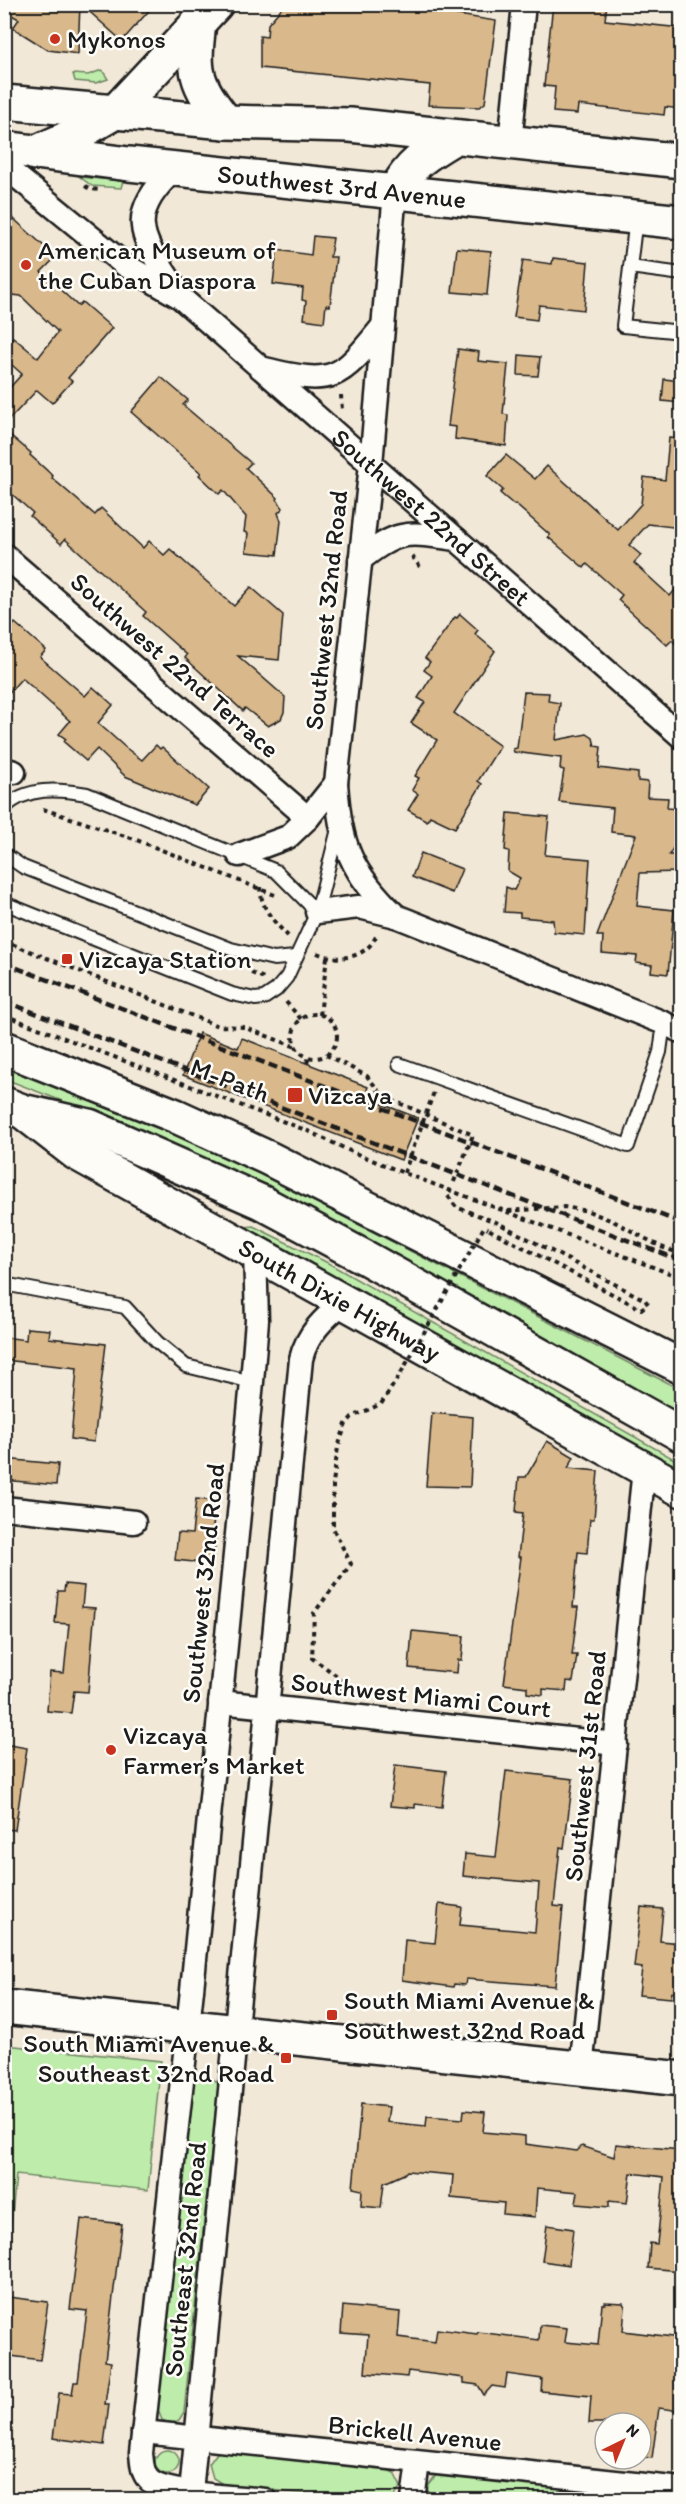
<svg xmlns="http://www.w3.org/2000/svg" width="686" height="2504" viewBox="0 0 686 2504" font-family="Itim,sans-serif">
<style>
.green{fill:#beecaa;stroke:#6d8463;stroke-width:1.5}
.building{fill:#d9b88b;stroke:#1c1c1c;stroke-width:1.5}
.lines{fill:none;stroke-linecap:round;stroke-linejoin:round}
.lane-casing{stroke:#1c1c1c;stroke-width:16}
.street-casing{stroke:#1c1c1c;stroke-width:27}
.secondary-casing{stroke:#1c1c1c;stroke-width:38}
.primary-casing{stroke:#1c1c1c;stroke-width:38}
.highway-casing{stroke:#1c1c1c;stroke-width:38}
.path{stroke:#1c1c1c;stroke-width:4;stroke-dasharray:4.5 4.5;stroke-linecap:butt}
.lane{stroke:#fdfcf7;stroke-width:12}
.street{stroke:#fdfcf7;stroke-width:22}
.secondary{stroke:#fdfcf7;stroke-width:33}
.primary{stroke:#fdfcf7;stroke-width:33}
.highway{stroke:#fdfcf7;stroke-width:33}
.rail{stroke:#1c1c1c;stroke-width:4.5;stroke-dasharray:9 4.5;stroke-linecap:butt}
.path-bridge{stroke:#1c1c1c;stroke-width:4;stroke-dasharray:4.5 4.5;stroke-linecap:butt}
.poi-dot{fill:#c8321e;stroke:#fdfcf7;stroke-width:2}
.labels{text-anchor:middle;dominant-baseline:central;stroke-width:5;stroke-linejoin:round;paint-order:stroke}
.poi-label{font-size:26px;fill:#1c1c1c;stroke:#fdfcf7;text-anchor:start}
.street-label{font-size:26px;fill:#1c1c1c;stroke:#fdfcf7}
</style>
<rect width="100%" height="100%" fill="#f2e8d7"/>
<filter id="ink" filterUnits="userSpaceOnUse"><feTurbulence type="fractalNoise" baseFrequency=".0167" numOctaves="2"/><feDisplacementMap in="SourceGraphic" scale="12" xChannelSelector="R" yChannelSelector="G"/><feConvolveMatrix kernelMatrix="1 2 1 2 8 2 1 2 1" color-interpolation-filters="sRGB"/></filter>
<g filter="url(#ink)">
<g class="green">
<polygon points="102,70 108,79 96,83 75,81 73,74 88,75"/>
<polygon points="80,177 123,181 121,188 92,186"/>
<polygon points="4,1067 172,1133 266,1177 681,1390 681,1417 132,1128 5,1079"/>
<polygon points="253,1226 328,1263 681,1463 676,1472 250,1234 244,1227"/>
<polygon points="5,2045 161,2061 148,2190 16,2175 5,2285"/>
<polygon points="208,2075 217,2082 218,2088 184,2412 179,2420 171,2424 162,2420 158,2410 193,2084 199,2076"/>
<circle cx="167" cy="2462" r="12"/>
<polygon points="224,2451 386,2469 394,2473 401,2487 393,2499 364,2500 224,2485 213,2478 209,2464 217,2453"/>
<polygon points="443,2473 651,2495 660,2499 430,2499 427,2487 436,2475"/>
</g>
<g class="building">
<polygon points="4,4 80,4 78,54 48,50 13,28 19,19 4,11"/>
<polygon points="81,4 155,4 122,41"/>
<polygon points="285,4 440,4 440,12 496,21 485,103 479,107 428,105 430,85 260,68 260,36 267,37 268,24"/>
<polygon points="553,4 607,4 605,20 681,28 681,109 665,107 664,115 578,105 577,114 553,112 555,87 544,86"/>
<polygon points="4,210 56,257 41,272 78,306 82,302 112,328 68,378 72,381 52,403 37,390 4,425 4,394 22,374 4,358 4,347 13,337 38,358 58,332 21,296 4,294"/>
<polygon points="313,236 333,238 330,257 336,257 330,306 326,305 324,322 304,319 306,301 302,300 303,288 273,284 277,250 311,255"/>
<polygon points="457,248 491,251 487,295 452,292"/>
<polygon points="553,258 588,262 584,310 539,305 537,320 514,317 523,260 552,264"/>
<polygon points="458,349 479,352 478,361 508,364 503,414 508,415 506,446 455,439 456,427 448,426"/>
<polygon points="519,355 540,357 538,376 518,375"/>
<polygon points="161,377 188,400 183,405 251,463 246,468 278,498 277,500 283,508 278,513 281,521 277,555 246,552 248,533 244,532 246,517 223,490 219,494 199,475 201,473 131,412"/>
<polygon points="664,379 681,381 681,403 662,401"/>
<polygon points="4,430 31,453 30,455 53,476 52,478 95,515 101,508 143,548 149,541 164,555 170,549 234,606 251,587 283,615 279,660 238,656 285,697 284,712 281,719 268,726 245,708 243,711 185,658 187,655 143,616 146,612 65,539 61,544 30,516 33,513 4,487"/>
<polygon points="669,438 681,439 681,528 648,524 629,545 641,555 634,563 670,596 681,583 681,649 672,640 667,645 618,600 622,595 587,564 584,568 548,537 550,535 515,504 514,505 500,493 503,490 487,476 506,455 535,479 547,466 618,530 641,504 644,477 665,480"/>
<polygon points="460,614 478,630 475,634 495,651 454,713 500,746 478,781 482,784 455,828 430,816 427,821 408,810 418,794 412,790 419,778 415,776 437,740 411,723 425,702 418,698 432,676 424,670 430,662 425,658 455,617 457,618"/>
<polygon points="15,623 46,650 40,657 85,696 93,687 113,705 98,723 126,748 142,760 156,745 160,749 162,747 209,789 195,805 125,776 97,749 86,761 64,742 66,739 59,734 70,721 22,678 4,698 4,635"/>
<polygon points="524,692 549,693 548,701 560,703 556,740 587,734 593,738 595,746 601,747 599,768 638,773 638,781 648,782 647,797 668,798 667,808 678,809 676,827 681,835 669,855 681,855 679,872 640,873 637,906 674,910 668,974 651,972 652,965 636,963 637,956 602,953 603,936 597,936 636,835 611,832 613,808 559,802 564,770 560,769 561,758 514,752 513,749 517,748"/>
<polygon points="508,813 549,817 545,855 590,859 585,935 554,932 553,920 520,917 520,913 504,912 506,887 514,890 520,878 508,871 509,851 505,850"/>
<polygon points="421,853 462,869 452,893 412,877"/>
<polygon points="199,1033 238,1048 242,1038 368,1087 364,1097 418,1118 401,1160 183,1075"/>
<polygon points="27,1328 50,1330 49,1338 106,1344 94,1442 71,1439 77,1368 4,1360 4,1337 26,1340"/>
<polygon points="432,1413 473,1417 470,1487 426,1486"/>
<polygon points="547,1441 574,1457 568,1468 598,1471 594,1519 590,1519 587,1553 578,1552 573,1607 578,1607 572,1655 577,1655 573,1682 567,1681 566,1691 543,1689 543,1695 527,1693 527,1687 504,1684 521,1557 518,1557 523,1513 516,1512 519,1477 526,1477"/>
<polygon points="4,1459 58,1464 56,1485 4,1480"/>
<polygon points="196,1499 216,1501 212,1535 216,1536 213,1564 175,1560 178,1533 192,1534"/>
<polygon points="65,1584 84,1586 82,1607 95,1608 88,1692 74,1691 71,1713 47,1711 50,1672 64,1673 69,1624 55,1623 58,1591 64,1591"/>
<polygon points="412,1631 464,1636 462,1660 458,1660 457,1673 409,1668"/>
<polygon points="4,1744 27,1748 15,1830 4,1829"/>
<polygon points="395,1765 446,1771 442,1807 415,1804 415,1808 390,1806"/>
<polygon points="506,1771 573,1779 564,1848 560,1847 554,1906 563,1907 555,1986 466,1979 465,1985 454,1984 453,1987 402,1980 405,1940 435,1943 439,1904 462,1907 460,1925 535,1932 539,1883 463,1876 465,1854 496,1857"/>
<polygon points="641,1907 663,1909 660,1941 681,1943 681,1993 672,1992 671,1998 639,1995 642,1968 634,1967"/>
<polygon points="361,2104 389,2107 387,2122 426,2126 427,2116 463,2119 464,2110 485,2112 483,2132 525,2136 525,2144 577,2151 582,2146 614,2157 616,2144 681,2150 681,2271 648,2268 650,2243 657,2244 664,2177 631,2173 627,2203 609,2201 609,2207 576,2204 578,2192 537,2188 535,2217 503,2214 504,2203 451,2198 453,2175 407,2171 404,2174 384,2183 381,2208 361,2206 362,2190 353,2188"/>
<polygon points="81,2219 122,2224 105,2361 111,2362 105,2404 109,2404 104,2445 53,2438 59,2393 72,2394 74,2382 78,2382 87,2311 70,2309"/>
<polygon points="547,2225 573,2229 569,2265 542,2261"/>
<polygon points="8,2297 48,2302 40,2360 4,2355 4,2323"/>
<polygon points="605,2302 623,2303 625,2307 623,2331 681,2338 681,2411 659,2408 652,2458 641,2457 641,2423 589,2423 591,2396 541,2391 542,2379 507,2374 505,2388 492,2386 484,2395 478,2385 464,2383 464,2378 408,2371 407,2377 365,2373 368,2335 341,2333 343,2306 400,2312 398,2337 435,2342 437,2329 477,2334 478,2332 539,2340 540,2325 567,2328 565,2342 598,2345 602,2304 605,2304"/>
</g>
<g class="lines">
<defs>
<g id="lane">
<polyline points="636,218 623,326 682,332"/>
<polyline points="630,267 682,274"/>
<path d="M4,808C27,786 59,789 87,794L276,871L317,912"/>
<polyline points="4,854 23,867 231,949 274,959 295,957"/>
<polyline points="4,903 232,994 255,999 264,998 276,990 287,977 317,912 338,829"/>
<polyline points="399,1064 628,1146 660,1052 664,1023"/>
<polyline points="4,1284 125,1307 157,1342 186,1366 252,1382"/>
</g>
<g id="street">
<polyline points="510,143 524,4"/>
<path id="s1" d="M4,166L125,265L180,297L682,737"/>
<path d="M175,169C119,220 146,242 180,296"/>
<path d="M395,192L371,464L336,783C341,847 350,871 396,916"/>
<path d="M265,369C335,386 339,380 383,326"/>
<polyline points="4,555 308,818"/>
<path d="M360,560C399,528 409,533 456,539"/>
<polyline points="4,769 14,772"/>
<polyline points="239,855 288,837 308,818 336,783"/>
<polyline points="317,912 359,907 396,916 664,1023 682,1032"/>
<path d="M255,1252L257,1320L252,1382L192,1990L141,2453C142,2463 142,2473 149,2480C164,2495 241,2497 265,2500"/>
<polyline points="4,1508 134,1522"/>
<polyline points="220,1702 616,1744"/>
<polyline points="581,2069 644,1469"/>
<polyline points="143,2432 682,2489"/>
<path d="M191,2492L301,1359C307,1334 324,1318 344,1302"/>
<polyline points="413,2500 418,2462"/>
</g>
<g id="secondary">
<path d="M199,23C193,72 194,82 226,122"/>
<polyline points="4,102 226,122 350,125 682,161"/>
<path id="s2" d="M4,148L129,164L682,222"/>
<polyline points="35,153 79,133 115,112 216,4"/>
<path d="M395,192C410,163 428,153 455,137"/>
<polyline points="4,2007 682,2079"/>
</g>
<g id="primary">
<path id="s3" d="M22,1111L76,1153L682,1490"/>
</g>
<g id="highway">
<polyline points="4,1048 176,1116 268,1158 682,1367"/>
<polyline points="4,1104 22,1111 89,1126 261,1202 366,1258 682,1435"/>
</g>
</defs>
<use href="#lane" class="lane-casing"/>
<use href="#street" class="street-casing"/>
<use href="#secondary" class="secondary-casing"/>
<use href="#primary" class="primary-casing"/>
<use href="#highway" class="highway-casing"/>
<g class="path">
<polyline points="85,186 90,189 101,190"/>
<polyline points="341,395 342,411"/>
<polyline points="412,556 420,567"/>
<polyline points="43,809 134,839 275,895"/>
<path d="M260,887C261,908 273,921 288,936"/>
<polyline points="4,941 218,1026 243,1027 296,1047"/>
<path d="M317,953C338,962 367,959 377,934"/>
<polyline points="251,973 264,978"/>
<polyline points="286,1002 301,1019"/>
<circle cx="315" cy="1036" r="22"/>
<polyline points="4,1015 308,1131 350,1151 404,1173 682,1278"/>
<polyline points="320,1015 327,957"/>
<polyline points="326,1055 367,1076 383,1096 473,1135 453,1184"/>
<polyline points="307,1063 309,1057"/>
<polyline points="404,1173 434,1092"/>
<polyline points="448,1196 456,1207 496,1222 645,1300 648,1304 641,1309 488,1229"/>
<polyline points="508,1211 564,1207 588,1211 615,1222 661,1247 682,1254"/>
<polyline points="339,1692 340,1678 312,1658 314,1613 351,1564 333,1528 333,1483 338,1447 346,1424 352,1417 381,1404 401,1373"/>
</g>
<use href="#lane" class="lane"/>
<use href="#street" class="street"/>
<use href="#secondary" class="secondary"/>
<use href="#primary" class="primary"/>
<use href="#highway" class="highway"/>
<g class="rail">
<polyline points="4,963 682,1223"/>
<polyline points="4,1001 682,1261"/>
</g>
<polyline class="path-bridge" points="401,1373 484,1227 488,1229"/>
</g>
</g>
<g class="poi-dot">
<circle cx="55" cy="39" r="6"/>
<circle cx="26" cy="265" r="6"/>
<rect x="61" y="953" width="12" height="12" rx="3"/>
<rect x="287" y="1087" width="16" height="16" rx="3"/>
<circle cx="111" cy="1750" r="6"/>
<rect x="326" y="2009" width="12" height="12" rx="3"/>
<rect x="280" y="2052" width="12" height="12" rx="3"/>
</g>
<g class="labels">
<g class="poi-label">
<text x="67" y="39">Mykonos</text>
<text x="38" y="250">American Museum of<tspan x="38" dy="30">the Cuban Diaspora</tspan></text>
<text x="79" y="959">Vizcaya Station</text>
<text x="308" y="1095">Vizcaya</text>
<text x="123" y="1735">Vizcaya<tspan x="123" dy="30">Farmer’s Market</tspan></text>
<text x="344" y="2000">South Miami Avenue &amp;<tspan x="344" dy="30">Southwest 32nd Road</tspan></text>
<text x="274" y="2043" text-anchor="end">South Miami Avenue &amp;<tspan x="274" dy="30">Southeast 32nd Road</tspan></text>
</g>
<g class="street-label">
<text stroke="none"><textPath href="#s2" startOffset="340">Southwest 3rd Avenue</textPath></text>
<text stroke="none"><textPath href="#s1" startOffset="554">Southwest 22nd Street</textPath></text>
<text transform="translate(326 610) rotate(-84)">Southwest 32nd Road</text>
<text transform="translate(175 665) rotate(41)">Southwest 22nd Terrace</text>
<text transform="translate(230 1080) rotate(21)">M-Path</text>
<text stroke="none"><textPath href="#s3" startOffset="370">South Dixie Highway</textPath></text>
<text transform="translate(203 1583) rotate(-84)">Southwest 32nd Road</text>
<text transform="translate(421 1695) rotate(6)">Southwest Miami Court</text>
<text transform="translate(585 1766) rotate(-84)">Southwest 31st Road</text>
<text transform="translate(185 2259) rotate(-84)">Southeast 32nd Road</text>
<text transform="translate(415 2433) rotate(6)">Brickell Avenue</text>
</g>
</g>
<rect width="686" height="2504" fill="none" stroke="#fdfcf7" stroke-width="24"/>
<rect x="12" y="12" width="662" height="2480" fill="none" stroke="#1c1c1c" stroke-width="2" filter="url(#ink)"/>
<g transform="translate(623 2441) rotate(43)"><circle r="28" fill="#fdfcf7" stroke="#a3a29f" stroke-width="1.5"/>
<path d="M0-4.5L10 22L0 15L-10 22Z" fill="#c8321e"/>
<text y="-9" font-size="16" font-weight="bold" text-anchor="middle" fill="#1c1c1c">N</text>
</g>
</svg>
